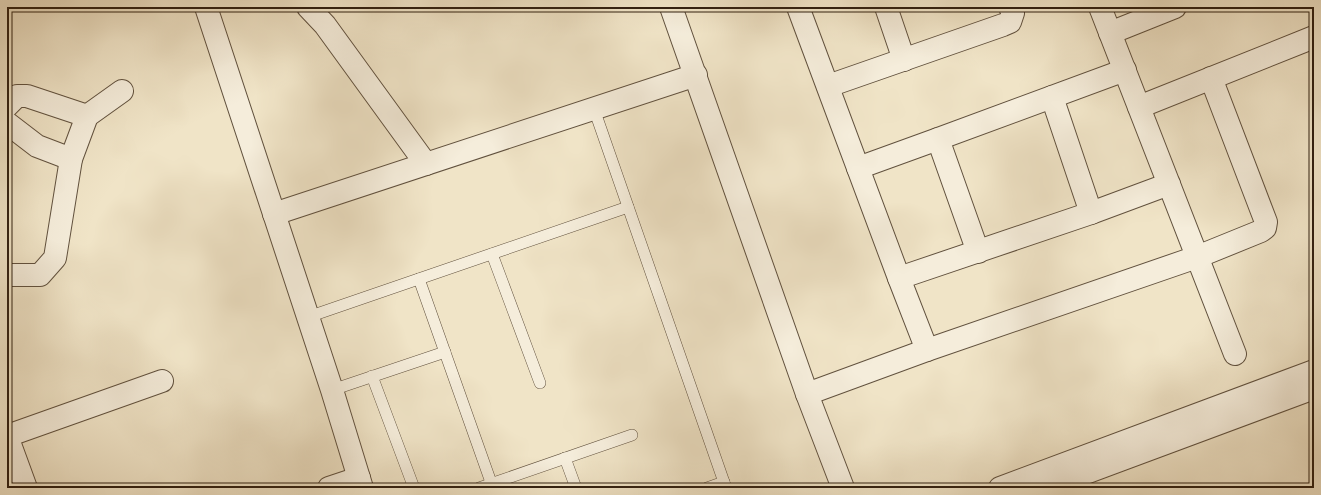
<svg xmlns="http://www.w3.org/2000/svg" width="1321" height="495" viewBox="0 0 1321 495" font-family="'IM FELL French Canon',serif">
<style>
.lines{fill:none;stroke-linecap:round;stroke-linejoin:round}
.service-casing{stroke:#61513e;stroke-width:12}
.minor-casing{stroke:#61513e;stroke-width:24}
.tertiary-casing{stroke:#61513e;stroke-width:24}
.service{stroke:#f5eddb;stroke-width:11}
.minor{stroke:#f5eddb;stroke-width:22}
.tertiary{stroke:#f5eddb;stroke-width:22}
</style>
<rect width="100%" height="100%" fill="#f0e4c7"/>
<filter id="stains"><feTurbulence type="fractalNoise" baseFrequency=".005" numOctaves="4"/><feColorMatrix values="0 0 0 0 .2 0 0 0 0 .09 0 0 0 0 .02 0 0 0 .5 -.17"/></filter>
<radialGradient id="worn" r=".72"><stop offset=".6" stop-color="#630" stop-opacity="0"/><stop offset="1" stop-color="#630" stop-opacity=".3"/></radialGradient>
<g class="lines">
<defs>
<g id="service">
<polyline points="594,109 726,488"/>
<polyline points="492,254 540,383"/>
<polyline points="419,279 493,488"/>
<polyline points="308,317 628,207"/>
<polyline points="372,376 414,488"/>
<polyline points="332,390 445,352"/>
<polyline points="565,458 576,488"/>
<polyline points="479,488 632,435"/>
<polyline points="707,488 724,482"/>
</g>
<g id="minor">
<polyline points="206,7 332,390 362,488"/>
<polyline points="308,7 325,25 426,164"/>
<polyline points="671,7 807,394 843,488"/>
<polyline points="798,7 899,278 927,350"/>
<polyline points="886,7 904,60"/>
<polyline points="1100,7 1235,354"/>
<polyline points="1110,33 1175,7"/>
<polyline points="828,86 1003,25 1010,22 1013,13 1010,7"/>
<polyline points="1052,97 1091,213"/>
<polyline points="7,106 17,96 27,96 87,116"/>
<polyline points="1139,107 1314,37"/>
<polyline points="7,123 37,146 71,159"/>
<polyline points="938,139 978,252"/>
<polyline points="858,168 938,139 1125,70"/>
<polyline points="274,214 696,75"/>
<polyline points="7,275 40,275 55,258 71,159 87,116 122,91"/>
<polyline points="899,278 1091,213 1169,184"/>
<polyline points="807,394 927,350 1197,257 1261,231 1265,228 1266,222 1211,78"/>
<polyline points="7,436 162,381"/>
<polyline points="7,436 26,488"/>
<polyline points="329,488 359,478"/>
</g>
<g id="tertiary">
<polyline points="1000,488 1314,371"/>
<polyline points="1045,488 1314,388"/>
</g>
</defs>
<use href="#service" class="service-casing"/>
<use href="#minor" class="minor-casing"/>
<use href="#tertiary" class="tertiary-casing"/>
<use href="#service" class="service"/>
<use href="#minor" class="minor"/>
<use href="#tertiary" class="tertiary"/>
</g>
<rect width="1321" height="495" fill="none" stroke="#f0e4c7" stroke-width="24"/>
<rect x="8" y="8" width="1305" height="479" fill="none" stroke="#312011" stroke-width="2"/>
<rect x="12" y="12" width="1297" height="471" fill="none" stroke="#312011"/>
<rect width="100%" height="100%" filter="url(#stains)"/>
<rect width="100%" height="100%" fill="url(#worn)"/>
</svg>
